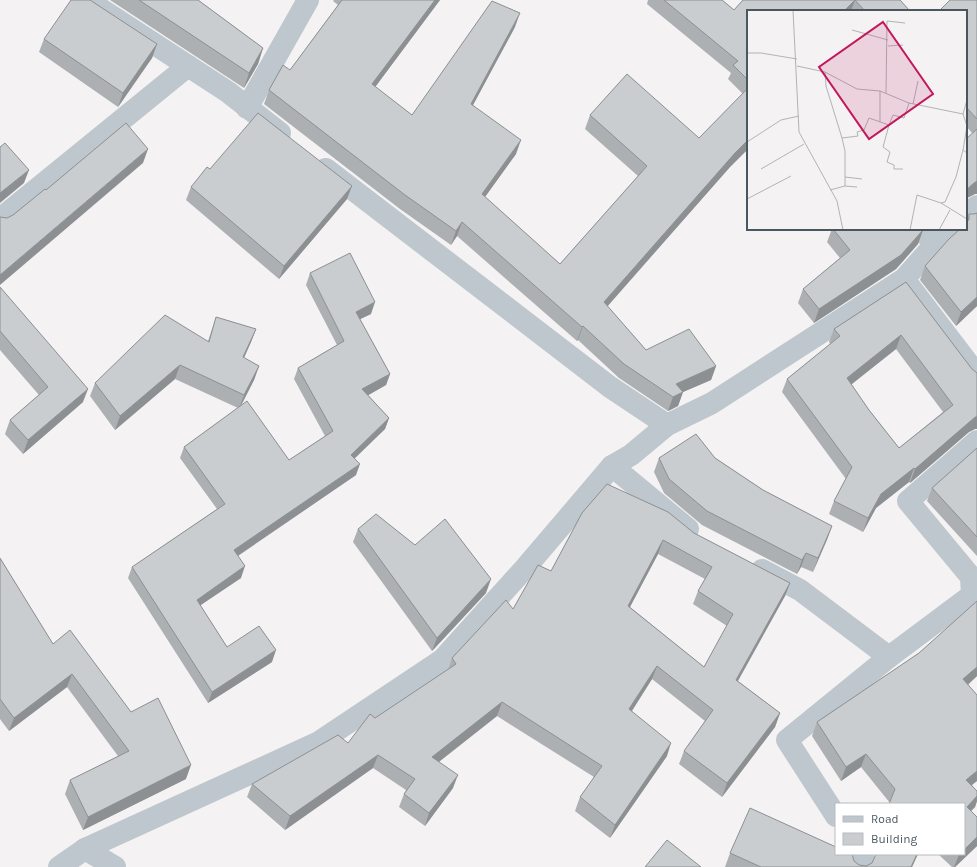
<svg xmlns="http://www.w3.org/2000/svg" width="977" height="867" viewBox="0 0 977 867" font-family="Karla,sans-serif">
<style>
.lines{fill:none;stroke-linecap:round;stroke-linejoin:round}
.street{stroke:#bec7cd;stroke-width:22}
.wall{fill:#adb0b3;fill-rule:evenodd}
.shaded-wall{fill:#8d9092}
.building{fill:#c9cdd0;stroke:#8d9092;fill-rule:evenodd}
.inset-road{fill:none;stroke:#b0b4b7;stroke-width:1}
.view{fill:#c2185b;fill-opacity:0.15;stroke:#c2185b;stroke-width:2}
.inset-edge{fill:none;stroke:#4a575e;stroke-width:2}
</style>
<rect width="100%" height="100%" fill="#f4f2f2"/>
<g class="lines">
<g class="street">
<polyline points="87,0 228,92 280,133"/>
<polyline points="247,108 308,0"/>
<polyline points="326,169 610,387 667,425"/>
<polyline points="966,216 977,206"/>
<polyline points="0,219 188,66"/>
<polyline points="921,229 935,244"/>
<polyline points="904,279 977,375"/>
<polyline points="612,466 688,529"/>
<polyline points="762,570 800,590 889,657"/>
<polyline points="972,595 971,577 908,501 977,441"/>
<polyline points="836,816 787,740 889,657 972,595 977,600"/>
<polyline points="85,849 115,867"/>
<polyline points="59,867 85,849 319,742 442,660 526,567 612,466 631,455 667,425 712,403 904,279 935,244 952,229"/>
<polyline points="859,867 863,857 861,854"/>
</g>
</g>
<g class="wall">
<polygon points="110,0 198,0 263,48 258,64 244,88"/>
<polygon points="334,0 440,0 375,87 412,115 515,27 473,105 516,154 485,197 560,264 638,176 585,129 590,115 699,138 743,94 728,79 731,73 647,4 648,0 722,0 734,10 743,0 900,0 910,11 748,11 748,149 730,167 607,306 646,350 716,366 711,380 683,392 678,406 668,411 619,378 578,340 577,341 457,236 451,245 400,209 264,104 269,90 290,70 338,5 333,1"/>
<polygon points="977,0 977,194 975,194 969,197 972,133 966,126 966,11"/>
<polygon points="44,39 157,44 152,58 118,107 39,52"/>
<polygon points="210,169 347,199 279,279 186,200 191,187"/>
<polygon points="977,213 977,306 956,326 920,280 925,266 966,229 966,223 969,214 974,214"/>
<polygon points="832,229 922,229 923,230 918,244 896,269 814,323 798,303 803,289 840,258 827,242"/>
<polygon points="310,273 371,314 360,319 390,374 386,385 368,395 389,418 385,429 354,458 356,475 238,556 241,578 200,605 227,647 272,662 208,703 128,578 132,567 217,509 180,458 184,447 238,408 175,379 115,430 90,396 95,383 208,341 216,317 256,329 251,342 244,358 259,366 254,380 241,406 289,460 325,436 294,379 298,368 337,345 306,285"/>
<path d="M906,282L975,429L969,432L910,483L909,482L876,508L863,532L829,514L834,501L846,479L782,392L787,379L830,344L829,342L834,329ZM896,349L943,412L899,448L869,410L851,384Z"/>
<polygon points="0,287 83,402 23,454 5,434 10,420 39,395 0,350"/>
<polygon points="977,448 977,556 927,501 932,488"/>
<polygon points="659,458 715,458 763,490 832,526 813,572 801,567 797,574 702,525 664,493 654,472"/>
<path d="M582,513L694,533L790,583L785,596L738,681L780,713L775,727L722,797L679,764L684,751L705,721L652,679L632,711L667,756L610,838L575,811L580,797L594,777L497,716L439,762L453,788L425,826L399,807L404,794L406,790L373,768L285,830L247,797L252,784L348,743L375,718L448,670L452,658L513,609L551,571ZM658,554L705,579L698,591L693,604L727,626L704,667L630,607Z"/>
<polygon points="358,529 415,545 486,593 432,651 353,542"/>
<polygon points="0,558 53,644 131,712 186,779 83,830 65,794 70,780 118,756 67,687 9,731 0,719"/>
<polygon points="977,601 977,676 968,685 977,695 977,781 972,785 977,791 977,801 975,807 971,811 977,817 977,846 955,867 952,867 938,854 964,854 964,804 889,804 890,803 861,767 841,781 812,736 817,722 919,653"/>
<polygon points="730,853 854,861 859,865 866,866 872,863 875,856 875,854 918,854 912,867 725,867"/>
</g>
<g class="shaded-wall">
<polygon points="435,0 440,0 367,98 372,84"/>
<polygon points="855,0 851,11 844,11"/>
<polygon points="520,13 515,27 466,118 471,104"/>
<polygon points="157,44 152,58 118,107 123,93"/>
<polygon points="263,48 258,64 244,88 249,73"/>
<polygon points="521,140 516,154 477,208 482,194"/>
<polygon points="748,140 748,149 730,167 599,316 604,302 735,153"/>
<polygon points="148,149 143,163 0,285 0,275"/>
<polygon points="29,170 24,183 0,203 0,193"/>
<polygon points="977,181 977,194 975,194 969,197 966,199 966,190 974,183"/>
<polygon points="352,186 347,199 279,279 284,266"/>
<polygon points="462,222 457,236 451,245 456,231"/>
<polygon points="923,230 918,244 896,269 814,323 819,309"/>
<polygon points="977,297 977,306 956,326 961,312"/>
<polygon points="375,302 371,314 352,323 356,312"/>
<polygon points="583,326 578,340 577,341 582,327"/>
<polygon points="256,329 251,342 238,371 243,357"/>
<polygon points="901,335 896,349 842,392 847,378"/>
<polygon points="180,365 175,379 115,430 120,416"/>
<polygon points="259,366 254,380 239,409 244,395"/>
<polygon points="716,366 711,380 683,392 678,406 668,411 673,397 676,384"/>
<polygon points="390,374 386,385 358,401 362,389"/>
<polygon points="88,389 83,402 23,454 28,440"/>
<polygon points="977,416 977,429 975,429 969,432 910,483 915,469 974,418"/>
<polygon points="389,418 385,429 347,466 351,455"/>
<polygon points="360,464 356,475 230,561 234,550"/>
<polygon points="914,468 909,482 876,508 863,532 868,518 881,494"/>
<polygon points="832,526 827,540 813,572 818,558"/>
<polygon points="663,540 658,554 623,620 628,606"/>
<polygon points="806,553 801,567 797,574 802,560"/>
<polygon points="245,566 241,578 192,611 197,600"/>
<polygon points="491,579 486,593 432,651 437,638"/>
<polygon points="790,583 785,596 731,693 736,680"/>
<polygon points="276,650 272,662 208,703 212,692"/>
<polygon points="657,666 652,679 624,723 629,709"/>
<polygon points="977,667 977,676 958,693 963,679"/>
<polygon points="72,674 67,687 9,731 14,718"/>
<polygon points="502,702 497,716 427,771 432,757"/>
<polygon points="780,713 775,727 722,797 727,783"/>
<polygon points="671,743 667,756 610,838 615,825"/>
<polygon points="866,754 861,767 841,781 846,767"/>
<polygon points="378,755 373,768 285,830 290,816"/>
<polygon points="191,765 186,779 83,830 88,817"/>
<polygon points="977,771 977,781 961,793 966,780"/>
<polygon points="458,775 453,788 425,826 429,813"/>
<polygon points="977,796 977,801 975,807 964,818 967,807"/>
<polygon points="977,837 977,846 955,867 954,867 959,855 960,854 964,854 964,850"/>
<polygon points="917,854 918,854 912,867 911,867"/>
</g>
<g class="building">
<polygon points="71,0 90,0 157,44 123,93 44,39"/>
<polygon points="139,0 198,0 263,48 249,73"/>
<polygon points="342,0 435,0 372,84 412,115 492,1 520,13 471,104 521,140 482,194 560,264 647,166 590,115 627,74 699,138 748,88 748,140 735,153 604,302 646,350 689,329 716,366 676,384 683,392 673,397 624,364 583,326 582,327 462,222 456,231 405,195 269,90 283,65 290,70"/>
<polygon points="664,0 722,0 734,10 743,0 900,0 910,11 865,11 855,0 844,11 748,11 748,80 733,65 738,61"/>
<polygon points="950,0 977,0 977,119 966,107 966,11 939,11"/>
<polygon points="258,113 352,186 284,266 191,187 207,167 210,169"/>
<polygon points="126,123 148,149 0,275 0,217 7,218 13,215 45,189 46,190"/>
<polygon points="977,129 977,181 974,183 966,190 966,139"/>
<polygon points="5,143 29,170 0,193 0,147"/>
<polygon points="977,213 977,297 961,312 925,266 949,239 960,229 966,229 966,224 969,219 969,214 974,214"/>
<polygon points="833,229 922,229 923,230 901,255 819,309 803,289 850,250"/>
<polygon points="350,253 375,302 356,312 390,374 362,389 389,418 351,455 360,464 234,550 245,566 197,600 227,647 259,626 276,650 212,692 132,567 225,504 184,447 247,401 289,460 333,431 298,368 344,341 310,273"/>
<path d="M906,282L972,369L977,373V416L974,418L915,469L914,468L881,494L868,518L834,501L852,467L787,379L840,336L834,329ZM901,335L953,405L899,448L869,410L847,378Z"/>
<polygon points="0,287 88,389 28,440 10,420 48,387 0,331"/>
<polygon points="165,315 209,342 216,317 256,329 243,357 259,366 244,395 180,365 120,416 95,383"/>
<polygon points="696,434 715,458 763,490 832,526 818,558 806,553 802,560 707,511 669,479 659,458"/>
<polygon points="977,448 977,537 932,488"/>
<path d="M607,484L668,512L694,533L790,583L736,680L780,713L727,783L684,751L713,710L657,666L629,709L671,743L615,825L580,797L602,766L502,702L432,757L458,775L429,813L404,794L415,779L378,755L290,816L252,784L338,735L348,743L370,714L375,718L456,664L452,658L506,600L513,609L538,565L551,571L582,513ZM663,540L712,567L698,591L733,614L704,667L628,606Z"/>
<polygon points="376,514 415,545 445,519 491,579 437,638 358,529"/>
<polygon points="0,558 53,644 70,630 131,712 158,698 191,765 88,817 70,780 129,751 72,674 14,718 0,699"/>
<polygon points="977,601 977,667 963,679 977,695 977,771 966,780 977,791 977,796 967,807 977,817 977,837 964,850 964,804 889,804 895,789 866,754 846,767 817,722 919,653"/>
<polygon points="750,808 836,847 836,854 852,854 854,861 859,865 866,866 872,863 876,854 917,854 911,867 761,867 730,853"/>
<polygon points="667,840 701,867 645,867"/>
</g>
<g transform="translate(747 10)">
<rect width="220" height="220" fill="#f4f2f2"/>
<path class="inset-road" d="M46,0L52,122L90,191L96,220M105,20L141,30M141,36L156,35M0,43H14L50,49M50,56L78,62L110,79L133,81L162,93L216,104L220,116L216,140L220,143M78,62L79,76L95,128L111,126L110,122L117,120L122,108L142,115L136,137L143,142L140,152L147,155V159H156M133,81V112M139,83L140,11L158,13M166,94L171,71M216,104L220,90M142,115L146,105L157,108L162,93M95,128L98,141V167L115,169M0,132L34,110L52,106M14,159L57,134M98,167V176L110,177M83,180L98,176M0,189L44,166M194,193L220,209M163,220L170,185L194,193L198,192L209,167L216,140M192,220L203,200"/>
<path class="view" d="M136,12L186,84L122,129L72,57Z"/>
<rect width="220" height="220" class="inset-edge"/>
</g>
<rect x="835" y="803" width="130" height="52" fill="#ffffff" stroke="#b7bcbf"/>
<rect x="843" y="816" width="20" height="6" fill="#bec7cd" stroke="#b7bcbf"/>
<text x="871" y="823" font-size="12" fill="#4a575e">Road</text>
<rect x="843" y="833" width="20" height="12" fill="#c9cdd0" stroke="#b7bcbf"/>
<text x="871" y="843" font-size="12" fill="#4a575e">Building</text>
</svg>
